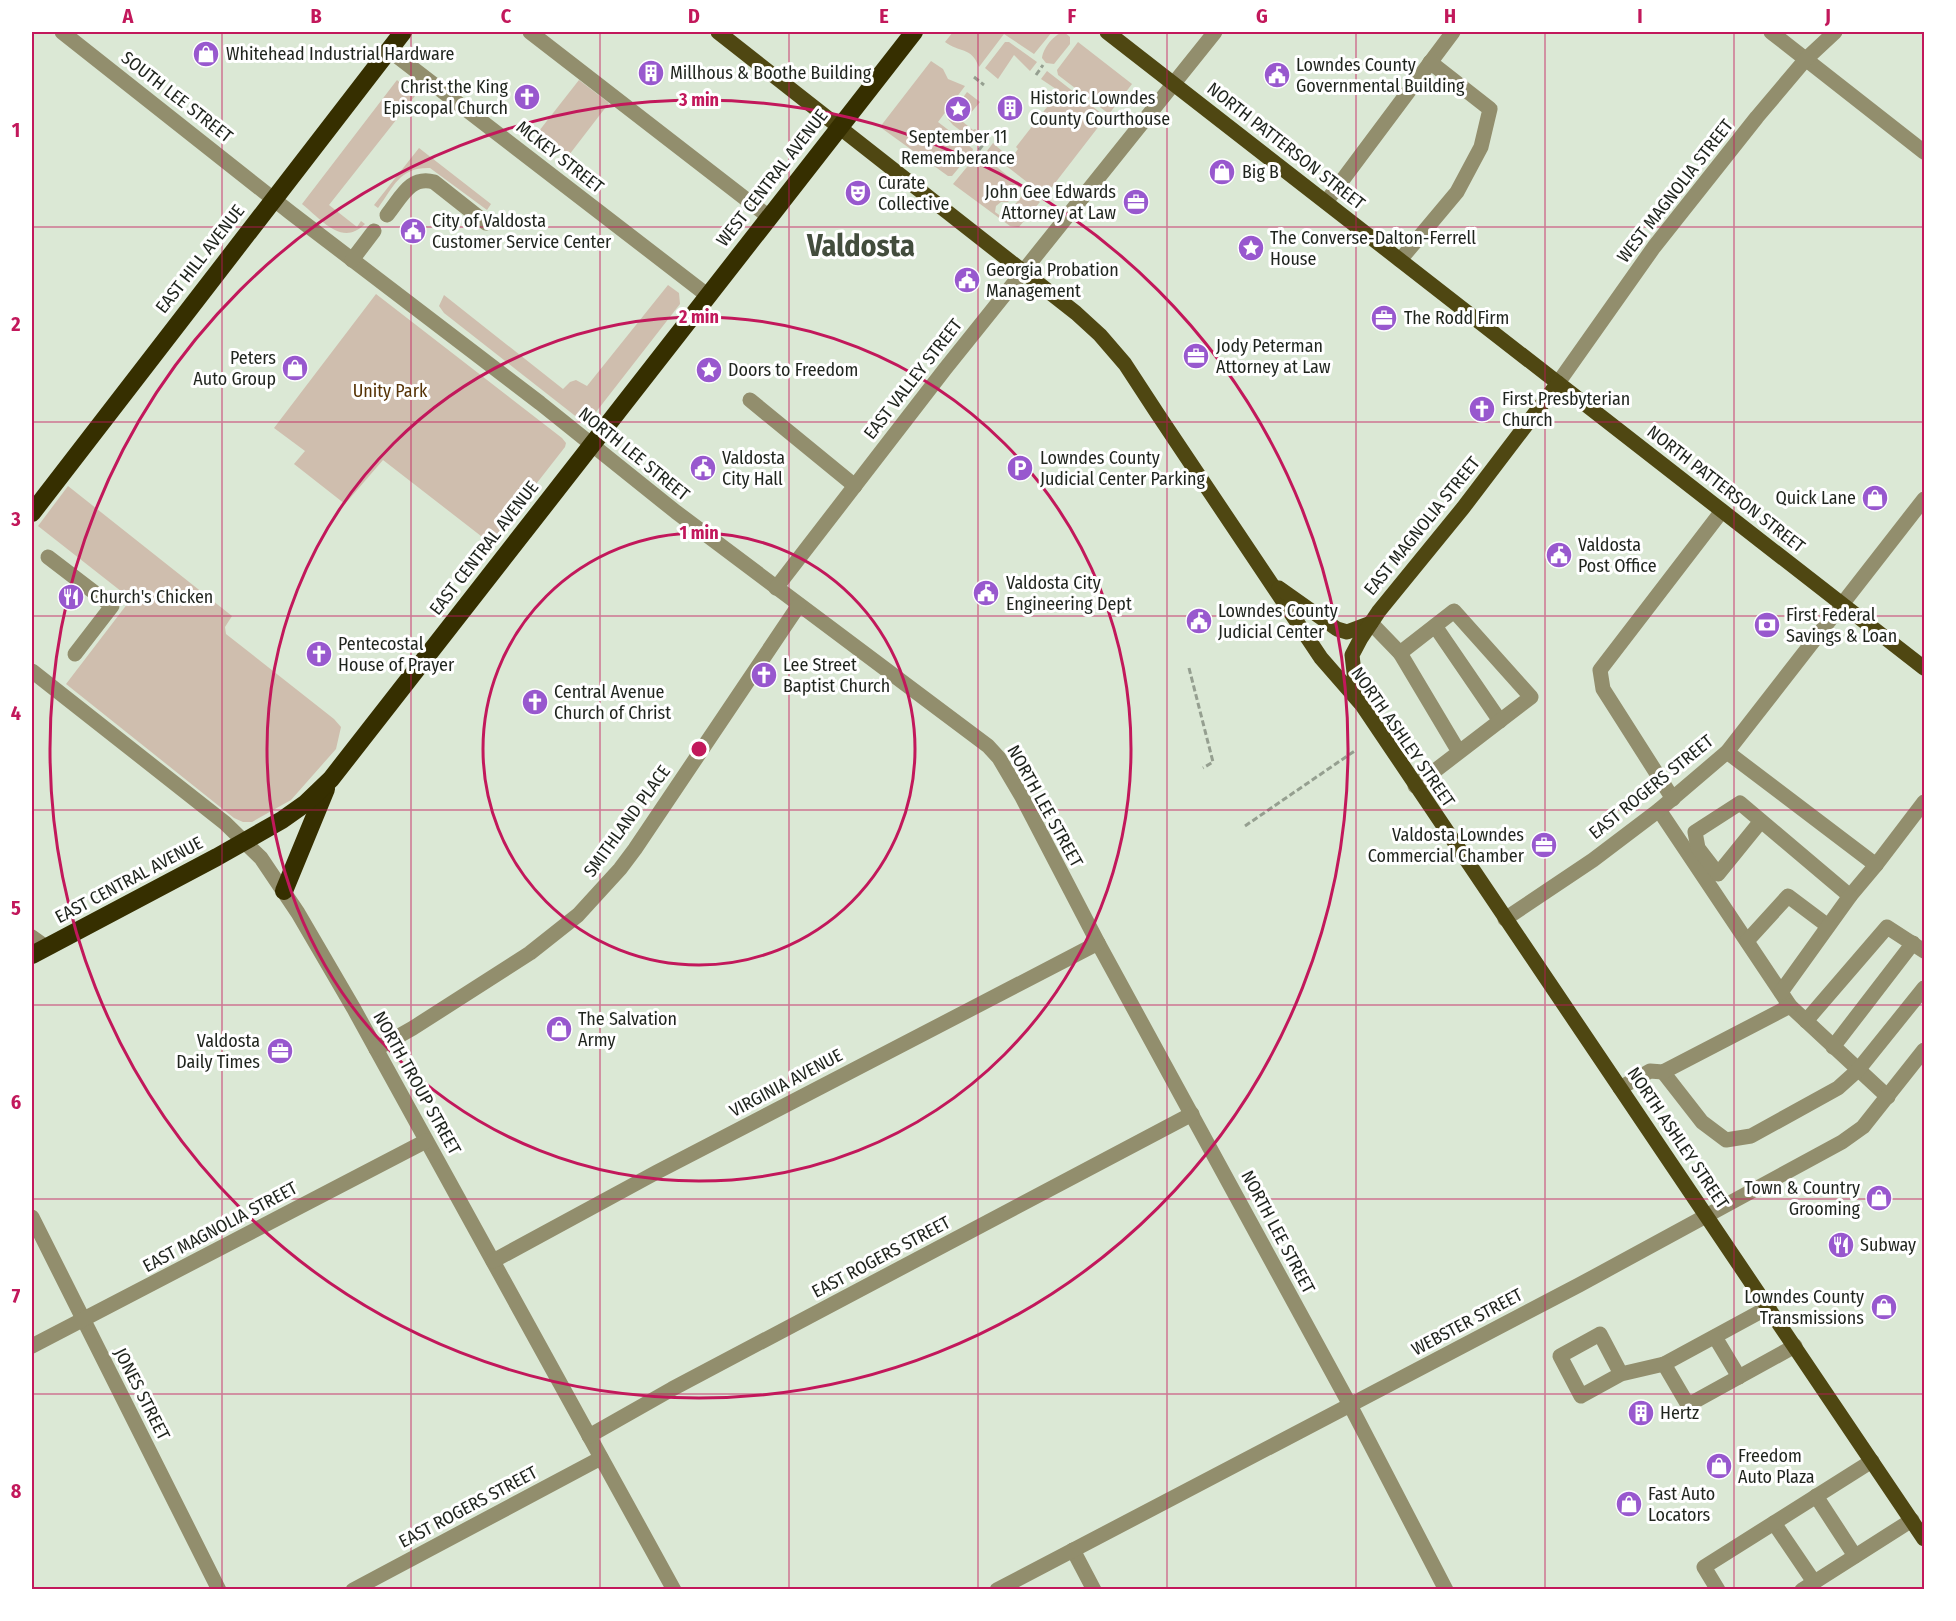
<svg xmlns="http://www.w3.org/2000/svg" width="1956" height="1621" viewBox="0 0 1956 1621" font-family="'Fira Sans Condensed',sans-serif">
<style>
.green{fill:#cfbeae}
.lines{fill:none;stroke-linecap:round;stroke-linejoin:round}
.path{stroke:#959f90;stroke-width:3;stroke-dasharray:6 3;stroke-linecap:butt}
.minor{stroke:#928e6d;stroke-width:15}
.major{stroke:#4f4712;stroke-width:15}
.highway{stroke:#362f00;stroke-width:18}
.grid{fill:none;stroke:#c2185b;stroke-width:1.5;stroke-opacity:0.55}
.ring{fill:none;stroke:#c2185b;stroke-width:3}
.labels{text-anchor:middle;dominant-baseline:central;stroke-width:6;stroke-linejoin:round;paint-order:stroke}
.poi-label{font-size:18px;fill:#1f241d;stroke:#fff;text-anchor:start}
.street-label{font-size:18px;fill:#1f241d;stroke:#fff}
.park-label{font-size:18px;fill:#563305;stroke:#fff}
.town-label{font-size:30px;font-weight:bold;fill:#434d3d;stroke:#fff}
.centre{fill:#c2185b;stroke:#fff;stroke-width:3}
.ring-label{font-size:18px;text-anchor:middle;font-weight:bold;fill:#c2185b;stroke:#fff;stroke-width:6;stroke-linejoin:round;paint-order:stroke}
.neatline{fill:none;stroke:#c2185b;stroke-width:2}
.grid-label{font-size:20px;text-anchor:middle;font-weight:bold;fill:#c2185b}
</style>
<rect width="100%" height="100%" fill="#dbe8d5"/>
<g class="green">
<path d="M953,32H1052L1034,54L1004,34L979,67C971,46 959,53 945,42Z"/>
<path d="M1064,32L1070,37V44L1054,64L1046,63L1042,58C1043,48 1054,34 1064,32Z"/>
<polygon points="1005,42 1009,42 1037,62 1030,71 1014,55 998,79 985,68"/>
<polygon points="1078,42 1132,84 1109,114 1058,75 1057,70"/>
<polygon points="931,61 943,69 948,79 965,86 938,122 973,149 972,152 952,176 948,176 880,127"/>
<polygon points="1047,71 1106,117 1045,196 987,151 993,143 1011,159 1018,149 1016,147 1051,102 1054,104 1062,93 1041,79"/>
<path d="M397,80L415,96L329,205L357,227L361,221L365,224C342,247 322,220 302,204Z"/>
<polygon points="579,80 609,103 569,155 539,131"/>
<polygon points="967,92 980,102 963,122 973,130 975,129 983,135 977,143 953,125 948,119"/>
<path d="M419,148L491,204L487,210L430,168C400,167 394,186 378,208L374,205Z"/>
<polygon points="981,154 1020,186 1008,202 1001,202 996,206 995,212 1005,219 1011,217 1014,212 1013,207 1026,191 1040,202 1019,227 1010,226 953,184 976,156"/>
<polygon points="668,285 679,293 680,304 589,421 583,422 444,313 439,306 444,295 563,389 570,382 576,380 587,386"/>
<polygon points="376,294 562,438 566,443 565,447 490,543 383,460 345,504 294,464 305,451 274,428"/>
<polygon points="68,486 232,616 225,627 226,634 334,719 341,727 336,749 291,800 252,822 243,822 234,818 66,684 131,599 38,526"/>
</g>
<g class="lines">
<g class="path">
<polyline points="1036,75 1043,65"/>
<polyline points="974,77 984,85"/>
<polyline points="979,150 987,139"/>
<polyline points="1189,668 1213,762 1203,768"/>
<polyline points="1245,826 1356,750"/>
</g>
<g class="minor">
<polyline points="62,32 291,213 540,403 676,512 988,746 999,758 1022,797 1098,943 1350,1405 1446,1590"/>
<polyline points="530,32 769,217"/>
<polyline points="1771,32 1924,152"/>
<polyline points="389,50 707,295"/>
<polyline points="1326,202 1453,32"/>
<path d="M387,215C401,198 410,175 434,182L486,223"/>
<polyline points="352,260 374,231"/>
<polyline points="1400,260 1457,192 1481,147 1490,109 1430,62"/>
<polyline points="1558,383 1654,247 1757,117 1806,59 1835,32"/>
<polyline points="750,400 855,486"/>
<polyline points="48,557 112,606 75,654"/>
<polyline points="776,588 945,369 1215,32"/>
<polyline points="1371,623 1400,653"/>
<polyline points="1435,626 1500,721"/>
<polyline points="32,671 225,823 261,858 298,913 354,1009 674,1590"/>
<polyline points="1727,752 1876,865 1924,802"/>
<polyline points="1415,786 1531,697 1454,611 1400,653 1459,752"/>
<polyline points="1673,799 1603,689 1600,670 1722,511"/>
<polyline points="1659,810 1790,1006 1888,1097"/>
<polyline points="1761,821 1718,874 1698,848 1695,832 1740,803 1850,896 1876,865"/>
<polyline points="1505,919 1593,860 1659,810 1727,752 1924,499"/>
<polyline points="32,937 46,947"/>
<polyline points="1747,941 1788,896 1828,926"/>
<polyline points="1781,992 1850,896"/>
<polyline points="1806,1021 1887,927 1924,951"/>
<polyline points="1833,1047 1913,943"/>
<polyline points="376,1049 413,1028 530,953 578,915 620,869 635,849 799,605"/>
<polyline points="1663,1072 1702,1122 1726,1140 1751,1136 1838,1088 1858,1070 1924,988"/>
<polyline points="1620,1088 1650,1071 1663,1072 1790,1006"/>
<polyline points="32,1217 219,1590"/>
<polyline points="493,1261 657,1172 1098,943"/>
<polyline points="1769,1307 1664,1364 1688,1405 1795,1346"/>
<polyline points="1715,1337 1739,1377"/>
<polyline points="32,1346 426,1141"/>
<polyline points="1621,1374 1600,1334 1560,1356 1581,1396 1621,1374 1664,1364"/>
<polyline points="589,1436 672,1389 1192,1114"/>
<polyline points="1816,1496 1855,1556"/>
<polyline points="1774,1523 1814,1582"/>
<polyline points="1073,1550 1094,1590"/>
<polyline points="353,1590 601,1458"/>
<polyline points="997,1590 1579,1285 1842,1142 1863,1127 1924,1050"/>
<polyline points="1718,1590 1704,1567 1872,1461"/>
<polyline points="1802,1590 1912,1520"/>
</g>
<g class="major">
<polyline points="718,32 1076,313 1100,335 1125,364 1157,413 1321,658 1362,705 1924,1539"/>
<polyline points="1107,32 1924,668"/>
<polyline points="1279,588 1337,629 1347,632 1371,623"/>
<polyline points="1360,700 1355,681 1352,655 1361,638 1379,611 1463,508 1558,383"/>
</g>
<g class="highway">
<polyline points="32,513 403,32"/>
<polyline points="284,891 326,789"/>
<polyline points="32,955 217,857 282,820 306,803 331,779 914,32"/>
</g>
</g>
<path class="grid" d="M222,32V1590M411,32V1590M600,32V1590M789,32V1590M978,32V1590M1167,32V1590M1356,32V1590M1545,32V1590M1734,32V1590M32,227H1924M32,422H1924M32,616H1924M32,810H1924M32,1005H1924M32,1199H1924M32,1394H1924"/>
<g class="ring">
<circle cx="699" cy="749" r="216"/>
<circle cx="699" cy="749" r="432"/>
<circle cx="699" cy="749" r="649"/>
</g>
<defs>
<symbol id="shop-disc" viewBox="-11 -11 22 22"><circle r="9.5" fill="#9858ce" stroke="#fff"/><path d="M-5-2.5h2.3a2.7 3.5 0 0 1 5.4 0H5L5.5 6h-11ZM-1.5-2.5h3a1.5 2.3 0 0 0-3 0Z" fill="#fff"/></symbol>
<symbol id="building-disc" viewBox="-11 -11 22 22"><circle r="9.5" fill="#9858ce" stroke="#fff"/><path d="M-4-6H4V6H1V3H-1V6H-4ZM-2.5-4.3h1.7v1.8h-1.7ZM.8-4.3h1.7v1.8H.8ZM-2.5-1h1.7V.8h-1.7ZM.8-1h1.7V.8H.8Z" fill="#fff"/></symbol>
<symbol id="civic-disc" viewBox="-11 -11 22 22"><circle r="9.5" fill="#9858ce" stroke="#fff"/><path d="M-.6-6.5H3V-4.5H.6V-3L4-1V1h2V6H-6V1h2V-1L-.6-3ZM-1.2 2.5V6h2.4V2.5Z" fill="#fff"/></symbol>
<symbol id="church-disc" viewBox="-11 -11 22 22"><circle r="9.5" fill="#9858ce" stroke="#fff"/><path d="M-1.2-6h2.4v3.5h3.3v2.4h-3.3V6h-2.4V-.1h-3.3v-2.4h3.3Z" fill="#fff"/></symbol>
<symbol id="sight-disc" viewBox="-11 -11 22 22"><circle r="9.5" fill="#9858ce" stroke="#fff"/><path d="M0-6L1.8-2.2L6-1.7L2.9 1.2L3.7 5.4L0 3.3L-3.7 5.4L-2.9 1.2L-6-1.7L-1.8-2.2Z" fill="#fff"/></symbol>
<symbol id="theatre-disc" viewBox="-11 -11 22 22"><circle r="9.5" fill="#9858ce" stroke="#fff"/><path d="M-5-5.5Q0-4 5-5.5V0Q5 5 0 6Q-5 5-5 0ZM-3.3-2.5H-1v1.5H-3.3ZM1-2.5H3.3v1.5H1ZM-2.8 1Q0 5.5 2.8 1Z" fill="#fff"/></symbol>
<symbol id="office-disc" viewBox="-11 -11 22 22"><circle r="9.5" fill="#9858ce" stroke="#fff"/><path d="M-6-3h4V-5.5h4V-3h4V5H-6ZM-1-4.5V-3h2v-1.5ZM-6 0V1H6V0Z" fill="#fff"/></symbol>
<symbol id="parking-disc" viewBox="-11 -11 22 22"><circle r="9.5" fill="#9858ce" stroke="#fff"/><path d="M-3.5-5.5H1a3.5 3.5 0 0 1 0 7H-1V5.5H-3.5ZM-1-3.4V-.6H.8a1.4 1.4 0 0 0 0-2.8Z" fill="#fff"/></symbol>
<symbol id="restaurant-disc" viewBox="-11 -11 22 22"><circle r="9.5" fill="#9858ce" stroke="#fff"/><path d="M-5-6h1v4h1v-4h1v4h1v-4h1v5L-1.5 .5V6h-2V.5L-5-1ZM5-6V6H3V1.5H1.5Q1.5-4 5-6Z" fill="#fff"/></symbol>
<symbol id="bank-disc" viewBox="-11 -11 22 22"><circle r="9.5" fill="#9858ce" stroke="#fff"/><path d="M-6-4H6V4H-6ZM0-2.3a2.3 2.3 0 1 0 0 4.6a2.3 2.3 0 1 0 0-4.6Z" fill="#fff"/></symbol>
</defs>
<g fill-rule="evenodd">
<use href="#shop-disc" x="191" y="39" width="30" height="30"/>
<use href="#building-disc" x="636" y="58" width="30" height="30"/>
<use href="#civic-disc" x="1262" y="60" width="30" height="30"/>
<use href="#church-disc" x="512" y="82" width="30" height="30"/>
<use href="#building-disc" x="995" y="93" width="30" height="30"/>
<use href="#sight-disc" x="943" y="94" width="30" height="30"/>
<use href="#shop-disc" x="1207" y="157" width="30" height="30"/>
<use href="#theatre-disc" x="843" y="178" width="30" height="30"/>
<use href="#office-disc" x="1121" y="187" width="30" height="30"/>
<use href="#civic-disc" x="398" y="216" width="30" height="30"/>
<use href="#sight-disc" x="1236" y="233" width="30" height="30"/>
<use href="#civic-disc" x="952" y="265" width="30" height="30"/>
<use href="#office-disc" x="1369" y="303" width="30" height="30"/>
<use href="#office-disc" x="1181" y="341" width="30" height="30"/>
<use href="#shop-disc" x="280" y="353" width="30" height="30"/>
<use href="#sight-disc" x="694" y="355" width="30" height="30"/>
<use href="#church-disc" x="1467" y="394" width="30" height="30"/>
<use href="#civic-disc" x="688" y="453" width="30" height="30"/>
<use href="#parking-disc" x="1005" y="453" width="30" height="30"/>
<use href="#shop-disc" x="1860" y="483" width="30" height="30"/>
<use href="#civic-disc" x="1544" y="540" width="30" height="30"/>
<use href="#civic-disc" x="971" y="578" width="30" height="30"/>
<use href="#restaurant-disc" x="56" y="582" width="30" height="30"/>
<use href="#civic-disc" x="1184" y="606" width="30" height="30"/>
<use href="#bank-disc" x="1752" y="610" width="30" height="30"/>
<use href="#church-disc" x="304" y="639" width="30" height="30"/>
<use href="#church-disc" x="749" y="660" width="30" height="30"/>
<use href="#church-disc" x="520" y="687" width="30" height="30"/>
<use href="#office-disc" x="1529" y="830" width="30" height="30"/>
<use href="#shop-disc" x="544" y="1014" width="30" height="30"/>
<use href="#office-disc" x="265" y="1036" width="30" height="30"/>
<use href="#shop-disc" x="1864" y="1183" width="30" height="30"/>
<use href="#restaurant-disc" x="1826" y="1230" width="30" height="30"/>
<use href="#shop-disc" x="1869" y="1292" width="30" height="30"/>
<use href="#building-disc" x="1626" y="1398" width="30" height="30"/>
<use href="#shop-disc" x="1704" y="1451" width="30" height="30"/>
<use href="#shop-disc" x="1614" y="1489" width="30" height="30"/>
</g>
<g class="labels">
<g class="poi-label">
<text x="226" y="54">Whitehead Industrial Hardware</text>
<text x="1296" y="65">Lowndes County<tspan x="1296" dy="21">Governmental Building</tspan></text>
<text x="670" y="73">Millhous &amp; Boothe Building</text>
<text x="508" y="87" text-anchor="end">Christ the King<tspan x="508" dy="21">Episcopal Church</tspan></text>
<text x="1030" y="98">Historic Lowndes<tspan x="1030" dy="21">County Courthouse</tspan></text>
<text x="958" y="137" text-anchor="middle">September 11<tspan x="958" dy="21">Rememberance</tspan></text>
<text x="1242" y="172">Big B</text>
<text x="878" y="183">Curate<tspan x="878" dy="21">Collective</tspan></text>
<text x="1116" y="192" text-anchor="end">John Gee Edwards<tspan x="1116" dy="21">Attorney at Law</tspan></text>
<text x="432" y="221">City of Valdosta<tspan x="432" dy="21">Customer Service Center</tspan></text>
<text x="1270" y="238">The Converse-Dalton-Ferrell<tspan x="1270" dy="21">House</tspan></text>
<text x="986" y="270">Georgia Probation<tspan x="986" dy="21">Management</tspan></text>
<text x="1404" y="318">The Rodd Firm</text>
<text x="1216" y="346">Jody Peterman<tspan x="1216" dy="21">Attorney at Law</tspan></text>
<text x="276" y="358" text-anchor="end">Peters<tspan x="276" dy="21">Auto Group</tspan></text>
<text x="728" y="370">Doors to Freedom</text>
<text x="1502" y="399">First Presbyterian<tspan x="1502" dy="21">Church</tspan></text>
<text x="722" y="458">Valdosta<tspan x="722" dy="21">City Hall</tspan></text>
<text x="1040" y="458">Lowndes County<tspan x="1040" dy="21">Judicial Center Parking</tspan></text>
<text x="1856" y="498" text-anchor="end">Quick Lane</text>
<text x="1578" y="545">Valdosta<tspan x="1578" dy="21">Post Office</tspan></text>
<text x="1006" y="583">Valdosta City<tspan x="1006" dy="21">Engineering Dept</tspan></text>
<text x="90" y="597">Church's Chicken</text>
<text x="1218" y="611">Lowndes County<tspan x="1218" dy="21">Judicial Center</tspan></text>
<text x="1786" y="615">First Federal<tspan x="1786" dy="21">Savings &amp; Loan</tspan></text>
<text x="338" y="644">Pentecostal<tspan x="338" dy="21">House of Prayer</tspan></text>
<text x="783" y="665">Lee Street<tspan x="783" dy="21">Baptist Church</tspan></text>
<text x="554" y="692">Central Avenue<tspan x="554" dy="21">Church of Christ</tspan></text>
<text x="1524" y="835" text-anchor="end">Valdosta Lowndes<tspan x="1524" dy="21">Commercial Chamber</tspan></text>
<text x="578" y="1019">The Salvation<tspan x="578" dy="21">Army</tspan></text>
<text x="260" y="1041" text-anchor="end">Valdosta<tspan x="260" dy="21">Daily Times</tspan></text>
<text x="1860" y="1188" text-anchor="end">Town &amp; Country<tspan x="1860" dy="21">Grooming</tspan></text>
<text x="1860" y="1245">Subway</text>
<text x="1864" y="1297" text-anchor="end">Lowndes County<tspan x="1864" dy="21">Transmissions</tspan></text>
<text x="1660" y="1413">Hertz</text>
<text x="1738" y="1456">Freedom<tspan x="1738" dy="21">Auto Plaza</tspan></text>
<text x="1648" y="1494">Fast Auto<tspan x="1648" dy="21">Locators</tspan></text>
</g>
<g class="street-label">
<text transform="translate(177 97) rotate(38)">SOUTH LEE STREET</text>
<text transform="translate(1286 146) rotate(38)">NORTH PATTERSON STREET</text>
<text transform="translate(560 157) rotate(38)">MCKEY STREET</text>
<text transform="translate(772 178) rotate(-52)">WEST CENTRAL AVENUE</text>
<text transform="translate(1675 191) rotate(-52)">WEST MAGNOLIA STREET</text>
<text transform="translate(200 259) rotate(-52)">EAST HILL AVENUE</text>
<text transform="translate(913 379) rotate(-52)">EAST VALLEY STREET</text>
<text transform="translate(634 454) rotate(39)">NORTH LEE STREET</text>
<text transform="translate(1726 489) rotate(38)">NORTH PATTERSON STREET</text>
<text transform="translate(1422 526) rotate(-51)">EAST MAGNOLIA STREET</text>
<text transform="translate(484 548) rotate(-52)">EAST CENTRAL AVENUE</text>
<text transform="translate(1403 737) rotate(55)">NORTH ASHLEY STREET</text>
<text transform="translate(1651 787) rotate(-39)">EAST ROGERS STREET</text>
<text transform="translate(1045 806) rotate(61)">NORTH LEE STREET</text>
<text transform="translate(627 821) rotate(-54)">SMITHLAND PLACE</text>
<text transform="translate(129 880) rotate(-28)">EAST CENTRAL AVENUE</text>
<text transform="translate(417 1083) rotate(61)">NORTH TROUP STREET</text>
<text transform="translate(786 1083) rotate(-28)">VIRGINIA AVENUE</text>
<text transform="translate(1678 1138) rotate(56)">NORTH ASHLEY STREET</text>
<text transform="translate(220 1227) rotate(-28)">EAST MAGNOLIA STREET</text>
<text transform="translate(1278 1232) rotate(62)">NORTH LEE STREET</text>
<text transform="translate(881 1257) rotate(-28)">EAST ROGERS STREET</text>
<text transform="translate(1467 1322) rotate(-28)">WEBSTER STREET</text>
<text transform="translate(142 1394) rotate(63)">JONES STREET</text>
<text transform="translate(468 1507) rotate(-28)">EAST ROGERS STREET</text>
</g>
<g class="park-label">
<text x="390" y="391">Unity Park</text>
</g>
<g class="town-label">
<text x="861" y="246">Valdosta</text>
</g>
</g>
<circle cx="699" cy="749" r="9" class="centre"/>
<g class="ring-label">
<text x="699" y="106">3 min</text>
<text x="699" y="323">2 min</text>
<text x="699" y="539">1 min</text>
</g>
<rect width="1956" height="1621" fill="none" stroke="#ffffff" stroke-width="66"/>
<rect x="33" y="33" width="1890" height="1555" class="neatline"/>
<g class="grid-label">
<text x="128" y="23">A</text>
<text x="316" y="23">B</text>
<text x="506" y="23">C</text>
<text x="694" y="23">D</text>
<text x="884" y="23">E</text>
<text x="1072" y="23">F</text>
<text x="1262" y="23">G</text>
<text x="1450" y="23">H</text>
<text x="1640" y="23">I</text>
<text x="1828" y="23">J</text>
<text x="16" y="137">1</text>
<text x="16" y="331">2</text>
<text x="16" y="526">3</text>
<text x="16" y="720">4</text>
<text x="16" y="915">5</text>
<text x="16" y="1109">6</text>
<text x="16" y="1303">7</text>
<text x="16" y="1498">8</text>
</g>
</svg>
